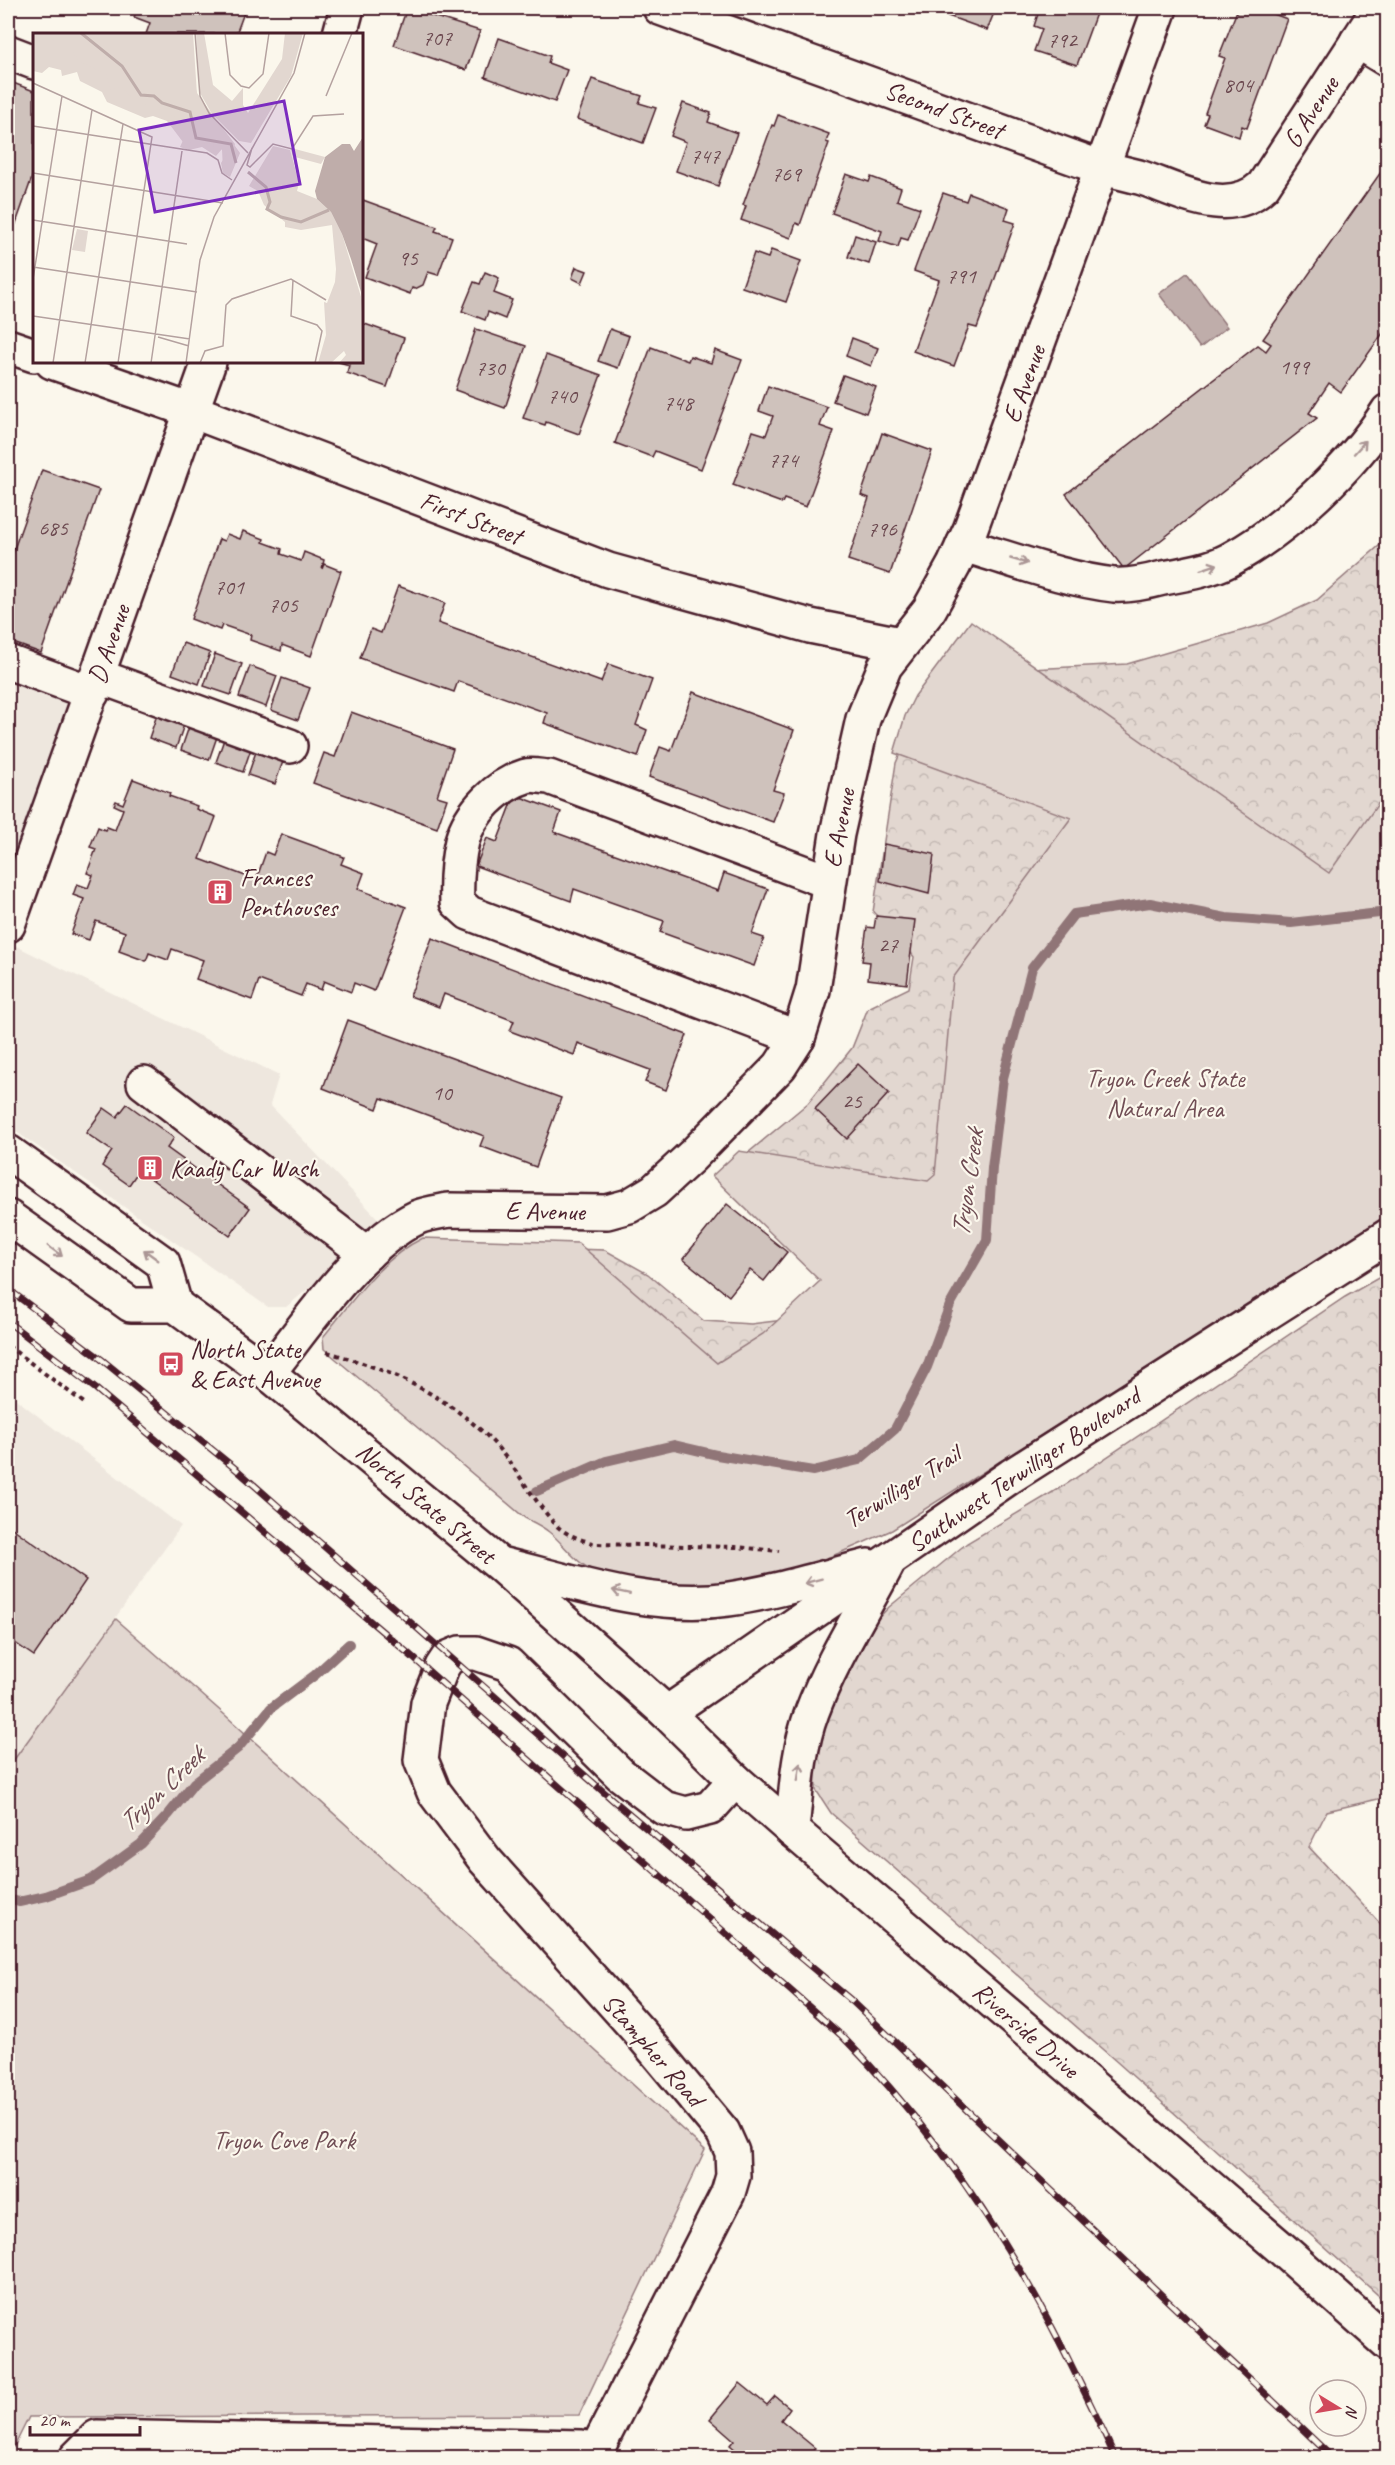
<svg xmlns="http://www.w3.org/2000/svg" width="1395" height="2465" viewBox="0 0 1395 2465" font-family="Caveat,sans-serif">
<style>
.built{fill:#eee7de}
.forest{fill:url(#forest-crowns);stroke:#967b7e;stroke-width:1.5}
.park{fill:#e2d7d0;stroke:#967b7e;stroke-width:1.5}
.water{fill:#bfadaa;stroke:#907477;stroke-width:1.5}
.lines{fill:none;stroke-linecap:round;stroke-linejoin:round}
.stream{stroke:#907477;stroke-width:10}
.building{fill:#cfc2bc;stroke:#4a1f2b;stroke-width:1.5}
.minor-casing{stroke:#4a1f2b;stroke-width:38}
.major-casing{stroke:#4a1f2b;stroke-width:38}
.path{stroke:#4a1f2b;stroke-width:4;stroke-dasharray:4.5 4.5;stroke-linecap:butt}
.minor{stroke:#fbf7ec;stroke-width:33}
.major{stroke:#fbf7ec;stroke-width:33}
.rail-casing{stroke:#4a1f2b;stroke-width:7}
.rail{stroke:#fbf7ec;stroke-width:4.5;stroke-dasharray:14;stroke-linecap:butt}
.oneway{stroke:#ab9695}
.labels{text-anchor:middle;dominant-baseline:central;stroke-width:4.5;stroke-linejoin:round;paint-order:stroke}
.number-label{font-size:22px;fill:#6b484f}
.street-label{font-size:26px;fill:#4a1f2b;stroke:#fbf7ec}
.poi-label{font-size:26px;fill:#4a1f2b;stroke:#fbf7ec;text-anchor:start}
.park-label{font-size:26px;fill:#704d54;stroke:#fbf7ec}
.water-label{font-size:27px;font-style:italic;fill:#6d4a51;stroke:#fbf7ec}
.inset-river{fill:none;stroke:#bfadaa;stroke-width:3}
.inset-road{fill:none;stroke:#b4a19f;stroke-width:1.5}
.view{fill:#7b2cbf;fill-opacity:0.15;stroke:#7b2cbf;stroke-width:3}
.inset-edge{fill:none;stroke:#4a1f2b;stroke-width:3}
</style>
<defs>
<pattern id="forest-crowns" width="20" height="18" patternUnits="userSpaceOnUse" patternTransform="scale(1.5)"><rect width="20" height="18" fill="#e2d7d0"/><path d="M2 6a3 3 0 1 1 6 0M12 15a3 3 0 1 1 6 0" fill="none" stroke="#c3b8b3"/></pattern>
</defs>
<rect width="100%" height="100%" fill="#fbf7ec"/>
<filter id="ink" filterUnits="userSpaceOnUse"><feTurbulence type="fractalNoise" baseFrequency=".0167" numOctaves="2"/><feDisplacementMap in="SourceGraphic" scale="12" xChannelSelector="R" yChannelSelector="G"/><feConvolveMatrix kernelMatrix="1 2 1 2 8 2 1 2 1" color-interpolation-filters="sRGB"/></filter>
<g filter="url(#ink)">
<g class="built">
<polygon points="8,677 71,701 8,877"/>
<polygon points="8,942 279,1075 270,1105 385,1226 286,1307 268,1307 8,1126"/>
<polygon points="8,1393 181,1526 13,1761 8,1762"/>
</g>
<g class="forest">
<polygon points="1387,539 1387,1193 850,1534 443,1245 605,1250 648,1274 704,1321 751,1324 792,1319 819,1301 823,1276 719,1177 808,1103 852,1048 868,1008 909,988 914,957 899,937 873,912 896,763 922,702 1011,670 1127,664 1268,623 1317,600"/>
<polygon points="1387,1273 1387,1797 1327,1811 1309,1847 1387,1931 1387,2303 1117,2062 831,1813 816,1790 814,1743 862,1635 889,1607 967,1543 1068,1483 1345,1297"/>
</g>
<g class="park">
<path d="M971,621L1329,873L1387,791V1215L892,1530C858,1545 823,1562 786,1571C730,1586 638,1597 585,1566C571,1557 562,1542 549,1532C542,1526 533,1522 525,1518L324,1349L323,1337C352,1302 381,1258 423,1238L578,1243L717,1363L763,1334L820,1281L712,1176L739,1151L928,1181L935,1175L953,978L1071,818L894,753L905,716L915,696Z"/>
<polygon points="116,1619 225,1715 705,2150 579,2415 29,2417 14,2447 8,2443 8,1762 13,1761"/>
</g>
<polygon class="water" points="1187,273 1227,327 1200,348 1159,294"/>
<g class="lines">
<g class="stream">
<polyline points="537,1491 606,1461 674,1445 717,1455 813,1471 859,1460 895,1429 927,1367 950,1305 987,1240 992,1168 1003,1078 1032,968 1074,914 1150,903 1226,918 1291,923 1388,912"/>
<polyline points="8,1899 19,1902 46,1896 91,1880 141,1844 169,1814 194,1783 238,1748 271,1708 315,1675 349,1644"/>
</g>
</g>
<g class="building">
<polygon points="138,8 239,8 245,10 236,34 146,34 150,23 134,17"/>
<polygon points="407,8 480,31 466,70 394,45"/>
<polygon points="952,8 996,8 987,30 948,16"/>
<polygon points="1040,8 1098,8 1077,65 1034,51 1042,29 1034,26"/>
<polygon points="1238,8 1258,8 1287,19 1247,128 1242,126 1239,137 1204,124 1208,114 1205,113 1225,58 1219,56"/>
<polygon points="499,38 550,56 548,63 567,70 555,102 485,77"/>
<polygon points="592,79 642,96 639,103 656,108 643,143 577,119"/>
<polygon points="8,81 34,91 34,172 8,246"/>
<polygon points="683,103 711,113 708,122 737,133 718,186 676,171 686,142 671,136"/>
<polygon points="778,115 829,134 826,142 829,143 800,225 796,223 791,238 741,220 746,206 743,205 772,125 774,126"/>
<polygon points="1388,162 1388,326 1341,392 1329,383 1309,413 1317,418 1124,569 1066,494 1258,345 1266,351 1271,344 1263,339"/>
<polygon points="846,174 869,182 871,177 901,188 897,200 920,208 908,240 901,238 898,247 879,241 882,231 832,213"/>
<polygon points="943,193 966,201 969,193 1009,208 1005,220 1015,223 977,328 969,326 954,366 913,351 939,280 914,271"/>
<polygon points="363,200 437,227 435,231 452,237 438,275 428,272 423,285 415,289 412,288 410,294 365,277 377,244 362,238"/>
<polygon points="855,235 876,242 869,264 848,257"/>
<polygon points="771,250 801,261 786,302 742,287 754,253 768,258"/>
<polygon points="576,267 587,271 582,283 572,278"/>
<polygon points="485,272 499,278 494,293 512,300 505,319 488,312 485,320 462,311 474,282 480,284"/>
<polygon points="362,323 404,338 387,387 347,373 349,365 339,362 362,362"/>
<polygon points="476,329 526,346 505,408 455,390"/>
<polygon points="610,329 629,336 618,368 598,361"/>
<polygon points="852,338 878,348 871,366 846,356"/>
<polygon points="651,347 688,361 690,356 711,363 715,350 742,360 701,469 655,451 652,457 615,443"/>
<polygon points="546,355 601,375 579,434 546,422 545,425 523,418"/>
<polygon points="843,375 876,387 866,413 833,401"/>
<polygon points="768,386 827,407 820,426 834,431 806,507 784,499 782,503 733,485 753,431 766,435 773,416 759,411"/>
<polygon points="882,433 932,451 890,574 848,560 869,498 861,495"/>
<polygon points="42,470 99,490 41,653 8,641 8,566"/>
<polygon points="243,531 264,539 263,542 282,549 281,554 301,561 304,552 324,560 322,569 324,564 341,571 311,656 282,645 281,651 250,640 251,635 222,625 220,630 191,619 219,539 224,541 227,534 240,539"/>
<polygon points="398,586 445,603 438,623 601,682 608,664 652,680 636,725 647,730 638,757 544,723 547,713 458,681 454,692 360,658 371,629 381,633"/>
<polygon points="183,643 210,653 199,684 172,674"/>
<polygon points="215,654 242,664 231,695 204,686"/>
<polygon points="250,666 277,676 266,707 239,697"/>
<polygon points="282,678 310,688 298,720 271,710"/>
<polygon points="693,692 794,730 773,790 784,793 773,822 649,777 660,747 671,751"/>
<polygon points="160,706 187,716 176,748 149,738"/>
<polygon points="351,712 453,749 437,796 447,799 437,828 313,783 324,753 335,757"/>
<polygon points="192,718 220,728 209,760 181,750"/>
<polygon points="227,731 254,740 243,772 216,762"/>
<polygon points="259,743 286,753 275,784 248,775"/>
<polygon points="133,779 170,793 169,796 197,806 196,809 216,817 200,859 256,880 266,852 273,855 281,834 344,857 341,864 364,873 358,889 406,907 374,991 354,983 351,992 324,981 321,990 306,984 301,996 259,980 252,1000 196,979 203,960 172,949 168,960 149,953 146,961 119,951 125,932 96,921 89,940 71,934 84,899 73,895 77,884 88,888 93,875 87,873 96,849 90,847 98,827 105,830 107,827 115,830 123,809 114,805 116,801 123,804"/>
<polygon points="515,795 561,812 554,832 718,891 724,873 768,889 752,934 764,938 754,966 660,932 664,921 574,889 571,901 476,866 487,838 497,842"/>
<polygon points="884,844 934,854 929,894 880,881"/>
<polygon points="876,916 915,920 907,984 868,979 870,962 862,961 867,927 874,928"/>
<polygon points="432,938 687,1035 666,1090 645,1082 650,1070 578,1043 574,1055 510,1031 514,1021 444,994 439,1007 410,996"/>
<polygon points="348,1020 561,1098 536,1167 480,1146 484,1136 381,1098 377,1109 323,1088"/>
<polygon points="858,1064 889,1093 847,1139 815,1109"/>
<polygon points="127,1104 174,1138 167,1148 250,1208 230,1236 139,1170 129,1185 102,1166 112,1151 86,1133 104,1108 117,1117"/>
<polygon points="727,1204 787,1252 764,1281 750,1270 729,1296 683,1259"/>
<polygon points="8,1525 86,1580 34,1656 8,1638"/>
<polygon points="740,2383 767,2405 775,2396 790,2408 781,2420 815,2448 807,2458 745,2458 730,2445 734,2440 710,2419"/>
</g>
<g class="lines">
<defs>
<g id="minor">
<path d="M660,8L1102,168C1115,171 1127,174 1139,177C1177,189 1227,220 1263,186L1379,8"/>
<polyline points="340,34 347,8"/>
<polyline points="1357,41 1388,60"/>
<polyline points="8,52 34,62"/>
<polyline points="8,346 34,355"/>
<polyline points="52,362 192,411 608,570 810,626 900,644"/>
<path d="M963,545C1012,559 1063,579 1114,585C1129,586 1148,582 1163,578C1185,574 1210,570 1229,560C1287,529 1353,466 1388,411"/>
<polyline points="8,662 92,693"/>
<polyline points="98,676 290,746"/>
<polyline points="8,925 209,362"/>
<path d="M798,1038L469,913L457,902C456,881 457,862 462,841C470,812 497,785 526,776C533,774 542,777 549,777L829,882"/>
<polyline points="144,1083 367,1254"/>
<path d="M268,1373C308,1323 360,1244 418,1217C428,1213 439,1212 449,1210L607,1212L629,1206L654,1191L692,1156L780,1066L798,1038L813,990L837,834L863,719L885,666L929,610L954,565L970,530L1160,8"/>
<polyline points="76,2458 97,2437 582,2447 595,2453"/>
<polyline points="600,2458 595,2453 728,2193 733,2176 732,2152 723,2132 642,2035 485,1860 434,1792 421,1760 428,1703 442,1667 448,1658 460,1653 476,1653 508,1664 620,1774 664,1808 686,1814 710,1808 735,1780"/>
</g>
<g id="major">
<polyline points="8,1152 163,1263 175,1305"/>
<polyline points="8,1217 131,1305 175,1305 268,1373 499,1564 667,1713 735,1780 792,1830 1281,2248 1388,2343"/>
<path d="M504,1565C576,1583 655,1610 729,1599C776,1592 822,1578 868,1566"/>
<polyline points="667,1713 1011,1476 1388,1236"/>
<path d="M792,1830C796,1791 798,1749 812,1712C831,1661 862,1613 887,1565"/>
</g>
</defs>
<use href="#minor" class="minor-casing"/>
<use href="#major" class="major-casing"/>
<g class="path">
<polyline points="8,1346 84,1403"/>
<path d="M327,1352C387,1369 438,1391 484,1433C513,1460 531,1499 558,1527C568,1536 583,1540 595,1544L736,1547L779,1551"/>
</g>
<use href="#minor" class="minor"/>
<use href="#major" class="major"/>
<defs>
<g id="rail">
<polyline points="8,1289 101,1359 237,1470 614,1801 852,2001 1333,2458"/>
<path d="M8,1322L96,1389L409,1654L841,2035C939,2134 1018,2254 1078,2379C1091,2405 1104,2431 1115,2458"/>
</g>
</defs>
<use href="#rail" class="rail-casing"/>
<use href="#rail" class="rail"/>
</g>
<defs><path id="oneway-shaft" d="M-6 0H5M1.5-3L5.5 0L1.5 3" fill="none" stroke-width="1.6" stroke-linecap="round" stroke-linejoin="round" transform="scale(1.5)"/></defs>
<g class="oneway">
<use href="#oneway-shaft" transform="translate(1360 447) rotate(-48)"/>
<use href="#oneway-shaft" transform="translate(1019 561) rotate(16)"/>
<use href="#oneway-shaft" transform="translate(1209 567) rotate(-18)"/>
<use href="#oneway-shaft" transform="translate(55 1251) rotate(36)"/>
<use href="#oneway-shaft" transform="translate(151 1255) rotate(-144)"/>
<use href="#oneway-shaft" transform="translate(813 1581) rotate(165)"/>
<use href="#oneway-shaft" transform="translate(621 1592) rotate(-168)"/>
<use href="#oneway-shaft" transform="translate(799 1772) rotate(-82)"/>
</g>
</g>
<defs>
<symbol id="building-square" viewBox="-11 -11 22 22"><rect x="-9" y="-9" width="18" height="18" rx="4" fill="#d1495b" stroke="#fbf7ec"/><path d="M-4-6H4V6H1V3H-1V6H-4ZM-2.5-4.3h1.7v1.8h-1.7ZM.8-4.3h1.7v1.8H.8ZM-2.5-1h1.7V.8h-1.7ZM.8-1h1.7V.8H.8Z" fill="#fff"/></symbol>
<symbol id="bus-square" viewBox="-11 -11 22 22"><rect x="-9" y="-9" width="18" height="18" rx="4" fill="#d1495b" stroke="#fbf7ec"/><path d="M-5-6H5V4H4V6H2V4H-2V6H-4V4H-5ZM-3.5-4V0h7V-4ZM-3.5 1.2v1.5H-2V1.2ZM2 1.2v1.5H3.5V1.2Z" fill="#fff"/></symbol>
</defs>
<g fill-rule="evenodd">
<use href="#building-square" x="205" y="877" width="30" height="30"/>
<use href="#building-square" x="135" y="1153" width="30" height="30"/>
<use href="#bus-square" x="156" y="1349" width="30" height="30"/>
</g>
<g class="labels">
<g class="number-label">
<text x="437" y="38">707</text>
<text x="1062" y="40">792</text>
<text x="1238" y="85">804</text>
<text x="705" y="156">747</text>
<text x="786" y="174">769</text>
<text x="408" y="258">95</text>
<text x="961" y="276">791</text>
<text x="1294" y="367">199</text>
<text x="490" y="368">730</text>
<text x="562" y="396">740</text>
<text x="678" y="403">748</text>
<text x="783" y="460">774</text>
<text x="53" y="528">685</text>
<text x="882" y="529">796</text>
<text x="229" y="587">701</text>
<text x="283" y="605">705</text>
<text x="888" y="945">27</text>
<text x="442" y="1093">10</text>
<text x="852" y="1101">25</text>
</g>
<g class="street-label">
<text transform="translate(944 110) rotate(20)">Second Street</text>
<text transform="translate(1311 112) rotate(-57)">G Avenue</text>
<text transform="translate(1024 384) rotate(-70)">E Avenue</text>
<text transform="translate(471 518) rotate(21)">First Street</text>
<text transform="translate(109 644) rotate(-71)">D Avenue</text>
<text transform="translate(839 828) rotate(-79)">E Avenue</text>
<text transform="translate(545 1211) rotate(1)">E Avenue</text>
<text transform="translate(1024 1470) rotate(-34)">Southwest Terwilliger Boulevard</text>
<text transform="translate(902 1487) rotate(-32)">Terwilliger Trail</text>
<text transform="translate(426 1503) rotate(40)">North State Street</text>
<text transform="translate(1026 2030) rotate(41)">Riverside Drive</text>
<text transform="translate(653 2050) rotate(49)">Stampher Road</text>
</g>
<g class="poi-label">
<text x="240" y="877">Frances<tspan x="240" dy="30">Penthouses</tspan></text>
<text x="170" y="1168">Kaady Car Wash</text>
<text x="190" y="1349">North State<tspan x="190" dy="30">&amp; East Avenue</tspan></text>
</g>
<g class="park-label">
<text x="1165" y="1078">Tryon Creek State<tspan x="1165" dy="30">Natural Area</tspan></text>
<text x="284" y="2140">Tryon Cove Park</text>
</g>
<g class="water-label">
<text transform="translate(967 1183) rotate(-82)">Tryon Creek</text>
<text transform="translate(161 1789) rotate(-44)">Tryon Creek</text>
</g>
</g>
<g transform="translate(33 33)">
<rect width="330" height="330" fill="#fbf7ec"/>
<path d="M0,0H160L164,62L202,111L190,138L189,116L183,123L169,114L156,117L134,88L120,83L112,85L74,69L69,59L47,48L44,39L29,43L28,37L16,34L9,40L0,38ZM163,0H171L180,52L199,68L210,55V72L215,80L249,26L252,0H270L258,43L218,110L206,108L179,81L167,60Z" fill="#e2d7d0"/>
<path d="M16,0H160V46L164,60L207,120L197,144L190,140L188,130L194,121L188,116L181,122L180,110L168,111L158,106L156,117L147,114L158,90L100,66L89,54L77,57L73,41L46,28L39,18L21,9ZM240,113L257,117L266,150L264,158L284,166L298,179L309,201L329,267L328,330H306L313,322L311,318L298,330H285L293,302L291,269L294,270L302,249L303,236L299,192L268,197L252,194V189L231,172L225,158L216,153ZM262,116L292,124L288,131L262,124ZM44,196L55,198L52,219L39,217Z" fill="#e2d7d0"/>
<path d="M330,104V300L328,259L318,226L309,201L298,179L284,166L282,158L292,124L309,111H317L321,118Z" fill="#bfadaa"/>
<path class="inset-river" d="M48,0L89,33L108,62L121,63L129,70L157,79L163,105L198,111L203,130M215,139L233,154L237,169L234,176L248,184L268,189L296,177"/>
<path class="inset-road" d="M162,0L167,63L176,80L215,120M192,0L197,42L208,53L216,55L230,41L236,0M0,50L119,104L85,330M293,63L319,0M0,93L174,120L185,127L189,140L199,147M219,115L214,132L217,134L240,111L259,116L280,83L311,81M259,116L266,146M0,140L190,170M0,187L154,211M0,234L164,259M0,246L29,63M260,247L258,283L284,292L289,298L282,330M0,283L157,306M125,304L156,313M20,330L59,77M52,330L90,91M118,330L149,118M153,330L167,227L181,184L261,40L272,0M167,330L172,318L190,313L193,272L199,266L258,246L293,267"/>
<path class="view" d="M251,68L267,151L122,179L106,97Z"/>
<rect width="330" height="330" class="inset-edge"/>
</g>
<rect width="1395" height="2465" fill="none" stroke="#fbf7ec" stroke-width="30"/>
<rect x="15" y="15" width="1365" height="2435" fill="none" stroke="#4a1f2b" stroke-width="2" filter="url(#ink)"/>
<g transform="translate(1338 2408) rotate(101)"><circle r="28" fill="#fbf7ec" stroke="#b4a19f" stroke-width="1.5"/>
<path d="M0-4.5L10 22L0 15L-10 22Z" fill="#d1495b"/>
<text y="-9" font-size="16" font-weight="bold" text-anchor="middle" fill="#4a1f2b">N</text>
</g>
<path d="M30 2426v9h110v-9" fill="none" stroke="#4a1f2b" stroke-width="3"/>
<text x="39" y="2426" font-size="18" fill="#4a1f2b" stroke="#fbf7ec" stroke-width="4.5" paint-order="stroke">20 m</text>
</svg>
